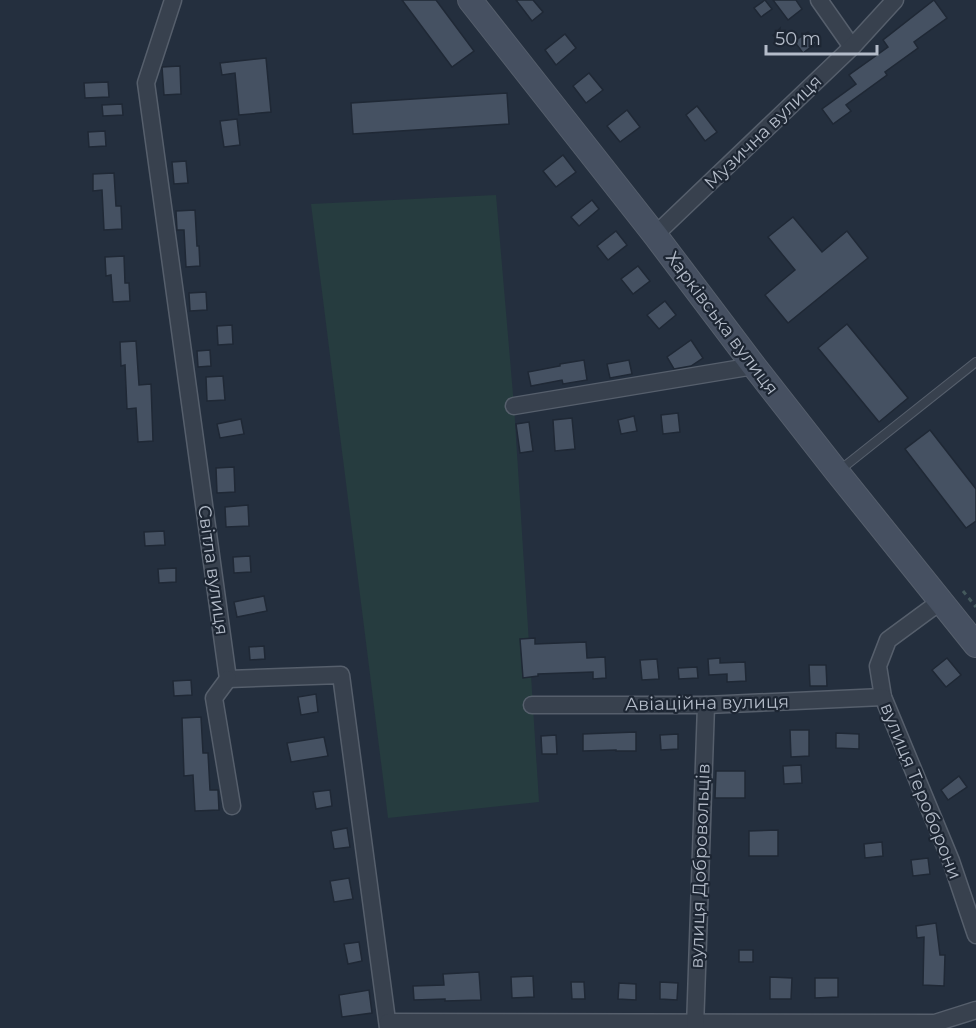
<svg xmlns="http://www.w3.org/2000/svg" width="976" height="1028" viewBox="0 0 976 1028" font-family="Montserrat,sans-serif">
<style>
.green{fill:#263c3f}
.building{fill:#455162;stroke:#1f2835;stroke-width:1.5}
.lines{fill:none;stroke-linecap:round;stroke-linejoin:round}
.lane-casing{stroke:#565f6c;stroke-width:10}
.street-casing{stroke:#565f6c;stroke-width:19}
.secondary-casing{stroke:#565f6c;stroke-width:26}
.path{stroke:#44595c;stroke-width:3;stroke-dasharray:4.5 4.5;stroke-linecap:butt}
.lane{stroke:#38414e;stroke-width:8}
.street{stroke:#38414e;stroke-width:16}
.secondary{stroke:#465061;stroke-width:24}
.labels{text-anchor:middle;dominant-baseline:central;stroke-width:4.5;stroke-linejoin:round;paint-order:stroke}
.street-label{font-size:18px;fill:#b4bcc9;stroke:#1d2633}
</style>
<rect width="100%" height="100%" fill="#242f3e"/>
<polygon class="green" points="496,195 514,406 539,802 388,818 311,204"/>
<g class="building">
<polygon points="402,0 436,0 474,51 452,67"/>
<polygon points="516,0 533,0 543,12 532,21"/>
<polygon points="765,0 772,9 761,17 754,8"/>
<polygon points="773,0 796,0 802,9 788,20"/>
<polygon points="934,0 947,18 914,42 918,48 885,72 887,75 846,105 851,111 833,124 822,109 856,84 849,75 888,47 883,40"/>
<polygon points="808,32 816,43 803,53 794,41"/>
<polygon points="565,34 576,48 556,65 545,50"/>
<polygon points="266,58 271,112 239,115 235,73 222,75 220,63"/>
<polygon points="180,66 181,94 164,95 162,67"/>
<polygon points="589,73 603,90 586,103 573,86"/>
<polygon points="108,82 109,97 85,98 84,83"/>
<polygon points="507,93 509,124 353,134 351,103"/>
<polygon points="122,104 123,115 103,116 102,105"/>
<polygon points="697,106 717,132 705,141 686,115"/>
<polygon points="627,110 640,127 620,142 607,126"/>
<polygon points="237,119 240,145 224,147 220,121"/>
<polygon points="105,131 106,146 89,147 88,132"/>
<polygon points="563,155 576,172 556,187 543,171"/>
<polygon points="186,161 188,183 174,184 172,162"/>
<polygon points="114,173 116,206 121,206 122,229 104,230 102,190 93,191 93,174"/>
<polygon points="592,200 599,209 579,226 571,217"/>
<polygon points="195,210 197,246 199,246 200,266 186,267 184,230 177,230 176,211"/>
<polygon points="793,217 822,252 847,231 868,258 788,323 765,295 795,270 768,237"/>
<polygon points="616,231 627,245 608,260 597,246"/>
<polygon points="124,256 125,283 129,283 130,301 113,302 111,275 106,276 105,257"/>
<polygon points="638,266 650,281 633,294 621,279"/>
<polygon points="206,292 207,310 190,311 189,293"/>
<polygon points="665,301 676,315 659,329 647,315"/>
<polygon points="847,324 908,398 879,422 818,348"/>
<polygon points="232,325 233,344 218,345 217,326"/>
<polygon points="691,340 703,358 691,366 674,369 667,357"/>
<polygon points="136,341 139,385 151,384 153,441 138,442 136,408 127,409 125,365 121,366 120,342"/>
<polygon points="210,350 211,366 198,367 197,351"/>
<polygon points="584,360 587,380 563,384 562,380 531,386 528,372 560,366 560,364"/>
<polygon points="629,360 632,374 610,378 607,364"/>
<polygon points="223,376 225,400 207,401 206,377"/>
<polygon points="678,413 680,432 663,434 661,415"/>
<polygon points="634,416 637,431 621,434 618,420"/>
<polygon points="572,418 575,449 555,451 553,420"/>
<polygon points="241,419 244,434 220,438 217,424"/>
<polygon points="529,422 533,451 520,453 516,424"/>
<polygon points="930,430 976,489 976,521 966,528 905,449"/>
<polygon points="234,467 235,492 217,493 216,468"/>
<polygon points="248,505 249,526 226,527 225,507"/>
<polygon points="164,531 165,545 145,546 144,532"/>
<polygon points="250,556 251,572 234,573 233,557"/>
<polygon points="176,568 176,582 159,583 158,569"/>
<polygon points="264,596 267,611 237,617 234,602"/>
<polygon points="535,638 535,644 586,642 587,658 605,657 606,678 593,679 593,672 538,674 538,676 523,678 520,639"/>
<polygon points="264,646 265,659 250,660 249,647"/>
<polygon points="720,658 720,663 745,662 746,681 727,682 727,674 709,675 708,659"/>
<polygon points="947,658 961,675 946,687 932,670"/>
<polygon points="657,659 659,679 642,680 640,660"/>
<polygon points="809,665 826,665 827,686 810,686"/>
<polygon points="697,667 698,678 679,679 678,668"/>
<polygon points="191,680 192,695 174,696 173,681"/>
<polygon points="316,694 318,712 301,715 298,697"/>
<polygon points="201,717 203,753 208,753 210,790 218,790 219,810 195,811 193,775 184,776 182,718"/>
<polygon points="790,730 809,730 809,756 791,757"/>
<polygon points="636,732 636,751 616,751 616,750 583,751 583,734"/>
<polygon points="836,733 859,734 859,749 836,748"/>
<polygon points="678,734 678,749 661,750 660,735"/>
<polygon points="556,735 557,754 542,754 541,736"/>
<polygon points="324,737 328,756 291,762 287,743"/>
<polygon points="801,765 802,783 784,784 783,766"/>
<polygon points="716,771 745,771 745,798 715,798"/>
<polygon points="959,776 967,787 948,800 941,790"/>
<polygon points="330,790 332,806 316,809 313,792"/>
<polygon points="347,828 350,847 334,849 331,831"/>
<polygon points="778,830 778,856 749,856 749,831"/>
<polygon points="882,842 883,856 865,858 864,844"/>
<polygon points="928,858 930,874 913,876 911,860"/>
<polygon points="349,878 353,899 334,902 330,881"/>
<polygon points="936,923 940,955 945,955 944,986 923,985 924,937 917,938 916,926"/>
<polygon points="359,942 362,961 348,964 344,944"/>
<rect x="739" y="950" width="14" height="12"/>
<polygon points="479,972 481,1000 445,1001 445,999 414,1000 413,986 444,985 443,974"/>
<polygon points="533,976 534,997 512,998 511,977"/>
<polygon points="770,977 792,978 791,999 770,999"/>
<polygon points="815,978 838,978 838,997 815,998"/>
<polygon points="571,982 584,982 585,999 572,999"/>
<polygon points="660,982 678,983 677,1000 660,999"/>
<polygon points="619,983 636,984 636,1000 618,999"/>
<polygon points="369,990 372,1013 342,1017 339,995"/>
</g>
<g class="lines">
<defs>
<polyline id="lane" points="840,470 976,362"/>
<g id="street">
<polyline points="173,0 146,83 228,679 341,675 388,1028"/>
<polyline points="819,0 852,47"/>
<polyline points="655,235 852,47 895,0"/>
<polyline points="514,406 754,366"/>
<polyline points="941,601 888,640 878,666 883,697 951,861 976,935"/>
<polyline points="228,679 214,698 232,806"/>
<polyline points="532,705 706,705 883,697"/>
<polyline points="388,1022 935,1023 976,1010"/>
<polyline points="695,1028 706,705"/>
</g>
<polyline id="secondary" points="470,0 655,235 754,366 837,472 976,645"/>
</defs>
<use href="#lane" class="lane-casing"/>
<use href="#street" class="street-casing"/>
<use href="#secondary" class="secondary-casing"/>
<polyline class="path" points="963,591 976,607"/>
<use href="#lane" class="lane"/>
<use href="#street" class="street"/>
<use href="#secondary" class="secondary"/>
</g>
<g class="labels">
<g class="street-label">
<text transform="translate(763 132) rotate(-44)">Музична вулиця</text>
<text transform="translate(722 323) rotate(53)">Харківська вулиця</text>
<text transform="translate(213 570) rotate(82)">Світла вулиця</text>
<text transform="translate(707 703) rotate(-1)">Авіаційна вулиця</text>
<text transform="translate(921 791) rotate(68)">вулиця Тероборони</text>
<text transform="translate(700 866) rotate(-88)">вулиця Добровольців</text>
</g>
</g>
<path d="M766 45v9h111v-9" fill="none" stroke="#b4bcc9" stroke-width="3"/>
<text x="775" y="45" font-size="18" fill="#b4bcc9" stroke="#1d2633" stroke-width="4.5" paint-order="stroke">50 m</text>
</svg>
